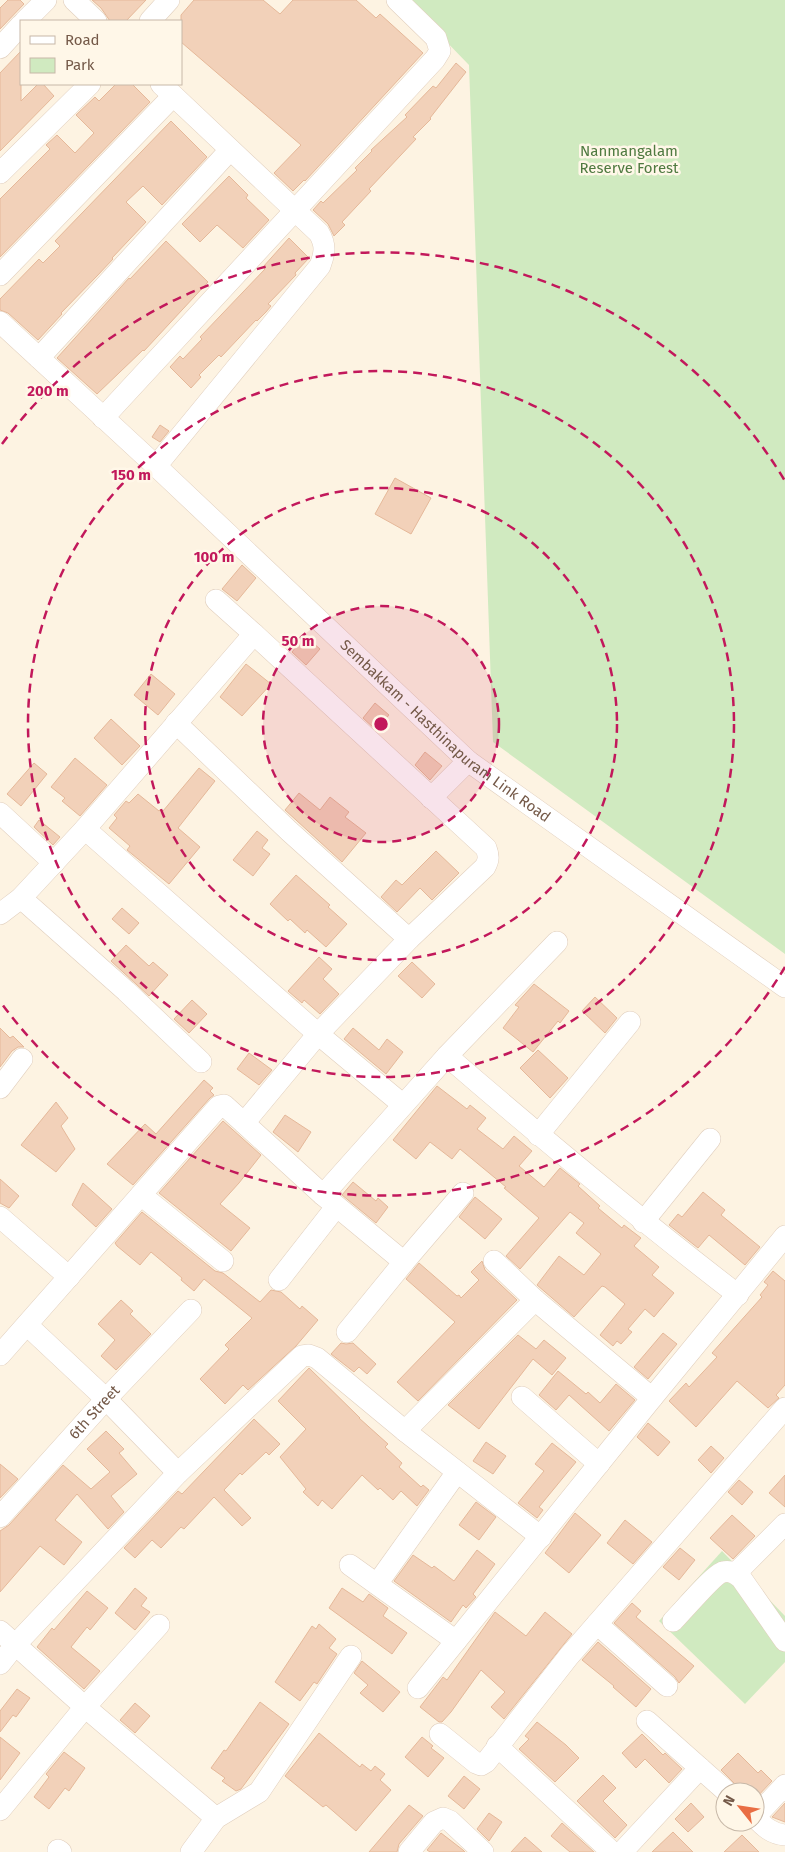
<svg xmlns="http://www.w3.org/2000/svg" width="785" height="1852" viewBox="0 0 785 1852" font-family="'Fira Sans',sans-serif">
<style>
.green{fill:#d0eac0}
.building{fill:#f2d1b9;stroke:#e5b899}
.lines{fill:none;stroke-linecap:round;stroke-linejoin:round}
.minor-casing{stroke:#e1cfbe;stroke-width:22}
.minor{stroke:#fff;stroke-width:21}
.ring{fill:none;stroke:#c2185b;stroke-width:2.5;stroke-dasharray:9 6}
.labels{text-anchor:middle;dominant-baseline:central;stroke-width:5;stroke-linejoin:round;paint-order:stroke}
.park-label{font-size:15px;fill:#4f7a40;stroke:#fff7e8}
.street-label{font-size:15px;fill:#745948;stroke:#fff7e8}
.centre{fill:#c2185b;stroke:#fff7e8;stroke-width:2.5}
.ring-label{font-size:15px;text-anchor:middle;font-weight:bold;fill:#c2185b;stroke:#fff7e8;stroke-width:5;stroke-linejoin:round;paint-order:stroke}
</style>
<rect width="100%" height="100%" fill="#fdf3e2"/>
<g class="green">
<polygon points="406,0 785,0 785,954 493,742 469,65"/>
<polygon points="722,1551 785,1616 785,1662 745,1704 659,1621"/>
</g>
<g class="building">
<polygon points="8,0 20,0 24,4 0,29 0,8"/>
<polygon points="92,0 146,0 126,21 110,21 101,8"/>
<polygon points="194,0 263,0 280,14 293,0 356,0 376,18 380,14 423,53 305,181 304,180 293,191 274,173 301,145 181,42 181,15"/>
<polygon points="21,51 21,101 38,84 43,84 54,96 0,151 0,73"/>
<polygon points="456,63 466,72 430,118 431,119 413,137 416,139 369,189 371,191 342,222 345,225 334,236 328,224 313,210 321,201 323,203 357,170 355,168 372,151 371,150 407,117 405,115 433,86 436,88"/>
<polygon points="116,84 132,84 150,102 0,257 0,199 50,149 46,145 57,135 75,153 94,133 76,115 95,97 99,101"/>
<polygon points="171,121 207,157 162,205 143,186 126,202 146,222 112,258 113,259 97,276 61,313 62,314 38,340 8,313 0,310 0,299 39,259 43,263 60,246 55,241"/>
<polygon points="229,176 248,195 246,198 269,220 243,248 217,225 200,242 182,224"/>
<polygon points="289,238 309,258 295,273 296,275 268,304 271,306 266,312 257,321 256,320 221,357 219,355 199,375 201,377 191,388 170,367 180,356 183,359 202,339 200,337 265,269 263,267"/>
<polygon points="166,241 208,282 144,351 143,350 97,394 57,358 129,278 130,279"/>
<polygon points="160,425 169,431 160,442 152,437"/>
<polygon points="395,478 431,498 411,534 375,514"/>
<polygon points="242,565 256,578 237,601 222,589"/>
<polygon points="305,636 320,649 306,665 292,652"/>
<polygon points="246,664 271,684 242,716 220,697"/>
<polygon points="151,674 175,694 158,715 134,695"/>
<polygon points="375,703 389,715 376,730 363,718"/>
<polygon points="111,719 140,746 122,765 94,738"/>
<polygon points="425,752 442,766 430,780 415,765"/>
<polygon points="75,758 107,785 80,816 62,801 65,798 51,787"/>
<polygon points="34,763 47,774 21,806 7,794"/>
<polygon points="199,768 215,781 178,828 200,847 169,884 127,850 130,846 109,828 117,818 114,815 126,801 129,803 138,794 159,811 161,809 163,811"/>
<polygon points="299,793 320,810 330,797 349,812 345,817 366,833 342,862 285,810"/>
<polygon points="39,820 60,837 53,845 34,827"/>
<polygon points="257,831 268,840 262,848 270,854 253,876 233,860"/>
<polygon points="436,851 459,873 432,900 420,888 397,912 381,897 396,880 402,885"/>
<polygon points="296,875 330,905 328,907 347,924 326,947 307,930 305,933 290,919 288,921 270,904"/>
<polygon points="122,908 139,923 129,934 112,919"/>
<polygon points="126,945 149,966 153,962 168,975 149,996 111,961"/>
<polygon points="319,957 332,969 323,979 339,994 320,1014 304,1000 302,1003 288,991"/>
<polygon points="412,962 435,984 422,998 398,976"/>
<polygon points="534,984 569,1011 560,1023 558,1021 533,1052 503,1028 519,1007 515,1005"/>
<polygon points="595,997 617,1018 605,1033 582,1011"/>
<polygon points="192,1000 207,1014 189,1033 174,1019"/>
<polygon points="0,1028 10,1038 13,1036 24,1047 18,1047 12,1051 0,1067"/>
<polygon points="353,1028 379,1050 387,1039 403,1052 386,1074 344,1039"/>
<polygon points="538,1050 568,1078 550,1098 520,1068"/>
<polygon points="249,1053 272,1070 259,1085 237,1069"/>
<polygon points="204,1080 213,1088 210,1091 214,1095 210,1098 133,1185 107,1164 145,1124 156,1134"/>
<polygon points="437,1086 467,1109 470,1105 486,1118 477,1129 503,1149 514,1136 532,1151 519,1166 544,1187 560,1168 580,1184 578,1186 600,1206 598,1208 622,1228 624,1225 641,1238 634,1246 659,1267 652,1275 674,1293 654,1317 645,1309 628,1329 632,1332 621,1344 617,1341 613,1346 600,1335 625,1304 605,1287 602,1286 574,1317 537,1285 559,1256 584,1275 601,1254 576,1233 584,1223 570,1212 520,1269 506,1256 539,1218 504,1188 506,1187 460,1149 452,1159 430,1142 416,1159 393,1140"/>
<polygon points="56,1102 68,1118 61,1126 75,1149 56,1172 21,1145"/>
<polygon points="285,1115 311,1132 298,1152 273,1132"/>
<polygon points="223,1121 261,1155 239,1183 220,1204 250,1228 231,1251 159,1193"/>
<polygon points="0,1179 19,1196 9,1208 0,1203"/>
<polygon points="353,1182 376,1201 378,1198 388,1207 376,1223 342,1195"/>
<polygon points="83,1183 112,1209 96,1227 72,1205"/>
<polygon points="703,1192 725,1210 721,1215 760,1247 745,1265 709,1235 698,1248 669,1225 678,1214 682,1217"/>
<polygon points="475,1197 502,1219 485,1239 459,1217"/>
<polygon points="142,1212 215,1271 223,1273 260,1302 271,1290 281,1292 300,1309 302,1306 318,1320 296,1346 248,1390 243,1385 225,1404 200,1379 229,1349 225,1345 252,1318 204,1279 194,1291 181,1280 182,1278 151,1252 140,1265 117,1246 115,1243"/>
<polygon points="482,1261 485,1270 517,1300 418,1401 397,1382 455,1322 406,1279 419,1263 457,1296 459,1295 461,1298 479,1280 471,1272"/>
<polygon points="773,1271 785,1281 785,1385 776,1395 779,1398 768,1408 737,1381 696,1427 669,1401 686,1383 689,1387 717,1357 712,1353 762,1297 760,1295 768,1285 764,1282"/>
<polygon points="121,1300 133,1311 130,1314 151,1334 116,1370 101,1356 115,1340 98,1324"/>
<polygon points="663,1333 677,1344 648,1379 634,1367"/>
<polygon points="518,1335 536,1349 544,1340 566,1358 552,1375 533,1359 479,1429 448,1405"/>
<polygon points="341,1343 346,1344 353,1343 376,1364 367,1374 359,1367 354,1372 331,1354"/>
<polygon points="309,1368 360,1418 359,1418 388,1444 385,1447 402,1463 399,1467 421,1487 423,1485 429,1490 417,1506 401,1491 393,1500 380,1488 378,1490 362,1475 332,1509 322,1500 318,1506 303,1492 306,1489 280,1457 306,1429 278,1401"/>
<polygon points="558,1371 586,1394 588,1392 600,1403 616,1384 635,1400 609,1431 569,1395 556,1410 539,1395"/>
<polygon points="254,1419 280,1444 269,1455 266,1452 242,1475 240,1473 224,1490 251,1518 242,1526 214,1497 184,1529 181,1527 161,1548 152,1540 135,1558 124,1548 178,1491 182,1494"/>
<polygon points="648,1423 670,1442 658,1456 637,1437"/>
<polygon points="106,1431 124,1449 119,1453 137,1474 111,1496 124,1512 108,1529 77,1494 55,1520 82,1542 64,1565 40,1546 0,1592 0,1531 9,1525 63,1465 91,1489 110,1472 87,1449"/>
<polygon points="486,1442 506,1456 493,1474 473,1461"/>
<polygon points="552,1443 576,1462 539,1507 543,1510 537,1518 518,1503 544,1471 535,1464"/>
<polygon points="711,1446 724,1458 711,1473 698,1460"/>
<polygon points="0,1464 18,1479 0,1498"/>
<polygon points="785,1475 785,1507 769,1493"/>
<polygon points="739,1480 753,1492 742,1505 728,1492"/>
<polygon points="476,1502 496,1517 479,1540 459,1525"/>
<polygon points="575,1513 601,1535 569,1573 545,1553"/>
<polygon points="732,1515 755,1536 733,1559 710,1538"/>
<polygon points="625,1520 652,1542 633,1564 607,1543"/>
<polygon points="680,1548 695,1560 679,1580 663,1567"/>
<polygon points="477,1550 495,1564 473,1594 476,1597 466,1608 463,1605 451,1622 394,1581 413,1555 432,1568 434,1566 454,1581"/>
<polygon points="135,1588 147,1598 141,1606 150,1612 135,1630 115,1613"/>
<polygon points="342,1588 363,1602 369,1594 388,1608 383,1616 407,1633 392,1654 329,1608"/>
<polygon points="87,1591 108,1608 90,1630 87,1627 71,1647 100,1671 84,1689 37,1647 52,1628 54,1630"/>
<polygon points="632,1603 641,1611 636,1617 694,1666 679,1683 675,1677 614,1623"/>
<polygon points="495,1612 526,1636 545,1612 572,1634 504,1719 491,1707 505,1692 481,1670 451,1712 442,1722 439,1722 420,1707 443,1677 447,1680"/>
<polygon points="319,1624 336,1639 329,1648 337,1654 317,1684 314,1682 300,1701 275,1682 312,1626 316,1629"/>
<polygon points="598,1642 651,1689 636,1707 613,1687 614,1686 582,1660"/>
<polygon points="362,1661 400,1692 383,1712 360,1693 368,1685 354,1673"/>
<polygon points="17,1689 30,1698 16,1717 13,1715 0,1732 0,1711"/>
<polygon points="260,1702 289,1724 241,1789 236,1791 222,1781 225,1778 211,1768 224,1750 226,1751"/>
<polygon points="135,1703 150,1716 135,1733 120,1720"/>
<polygon points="537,1722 566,1745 579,1758 555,1782 519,1749 529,1739 525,1736"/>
<polygon points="319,1733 360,1767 362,1764 371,1771 375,1766 385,1774 380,1780 391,1790 356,1831 326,1805 323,1807 285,1776"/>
<polygon points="642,1734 663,1755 665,1753 682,1769 669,1783 645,1759 636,1768 622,1753"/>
<polygon points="0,1737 20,1753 0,1780"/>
<polygon points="422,1737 433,1746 431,1748 444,1758 428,1777 405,1757"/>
<polygon points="64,1752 85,1768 69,1791 65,1788 49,1809 34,1797 49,1777 46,1774"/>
<polygon points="738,1753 758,1773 761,1770 772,1781 755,1799 755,1792 743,1792 721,1770"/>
<polygon points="603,1775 616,1788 603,1801 627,1825 615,1838 577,1801"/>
<polygon points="464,1776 480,1789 464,1809 448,1796"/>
<polygon points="691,1803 704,1817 688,1832 675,1819"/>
<polygon points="785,1803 785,1822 772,1817"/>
<polygon points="409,1805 423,1816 399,1844 397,1852 369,1852"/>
<polygon points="489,1813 502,1822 489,1841 477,1829"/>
<polygon points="562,1823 594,1852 570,1852 551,1836"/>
<polygon points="673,1832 693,1852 652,1852"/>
<polygon points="441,1833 463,1850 465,1852 430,1852 427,1850"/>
<polygon points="742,1835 759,1852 724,1852"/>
<polygon points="525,1837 542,1852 511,1852"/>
</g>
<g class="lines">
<defs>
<g id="minor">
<polyline points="74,0 96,21"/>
<polyline points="25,21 46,0"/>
<polyline points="150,21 169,0"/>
<polyline points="0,48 21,25"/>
<polyline points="0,173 90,84"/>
<polyline points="0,275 173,96"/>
<path id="s1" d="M0,322L156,466L468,761L785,987"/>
<polyline points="39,358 230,150"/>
<polyline points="103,418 435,59 440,51 436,38 397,0"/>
<path d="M156,466L320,266C325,253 326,245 319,233L161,84"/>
<polyline points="216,600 254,634"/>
<polyline points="176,723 289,831 409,939"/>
<polyline points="431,798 468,761"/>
<polyline points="0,813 54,863"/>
<polyline points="85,829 318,1034 402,1104"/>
<polyline points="21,898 126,991 201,1062"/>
<path d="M0,914L21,898L85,829L254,634L486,848C489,856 489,860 485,867L409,939L318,1034L244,1123L224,1105L219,1106L0,1355"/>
<path d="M447,1056C542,1138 638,1218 738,1295"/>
<polyline points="0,1088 22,1059"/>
<polyline points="244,1123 323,1195 404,1262 463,1193"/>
<polyline points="538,1135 630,1022"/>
<polyline points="141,1195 223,1261"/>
<polyline points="323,1195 447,1056 557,942"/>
<polyline points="0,1217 69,1277"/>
<polyline points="643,1222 710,1139"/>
<polyline points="494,1261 535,1300 652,1398"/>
<polyline points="279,1280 336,1207"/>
<polyline points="27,1325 106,1399 178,1473"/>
<polyline points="347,1332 404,1262"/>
<polyline points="522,1397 599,1464"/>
<polyline points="405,1431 535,1300"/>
<path id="s2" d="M0,1517L106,1399L191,1310"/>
<polyline points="350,1565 456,1641"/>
<polyline points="736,1573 785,1524"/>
<polyline points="377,1584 457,1472"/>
<path d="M673,1621C682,1612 714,1574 723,1572C731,1570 736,1574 741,1578L785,1641"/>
<polyline points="597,1624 667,1686"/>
<polyline points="0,1631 85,1707 216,1818"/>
<polyline points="0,1664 16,1644 178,1473 302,1356 309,1355 317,1358 405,1431 541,1537"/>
<polyline points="418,1688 652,1398 785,1236"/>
<polyline points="647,1721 727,1792"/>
<polyline points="440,1734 476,1763 481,1765 486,1762 569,1656 785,1408"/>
<polyline points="497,1746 612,1852"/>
<polyline points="0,1810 85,1707 159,1625"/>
<polyline points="755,1817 785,1785"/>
<path d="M755,1817C764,1827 772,1834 785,1835"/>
<polyline points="58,1850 61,1852"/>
<polyline points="191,1852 216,1818 259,1792 351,1656"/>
<polyline points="409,1852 434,1822 443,1818 450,1821 483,1852"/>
<polyline points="622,1852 700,1768"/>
</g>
</defs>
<use href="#minor" class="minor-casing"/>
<use href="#minor" class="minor"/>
</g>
<circle cx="381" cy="724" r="118" fill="#c2185b" fill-opacity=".12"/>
<g class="ring">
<circle cx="381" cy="724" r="118"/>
<circle cx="381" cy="724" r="236"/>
<circle cx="381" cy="724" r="353"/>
<path d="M785 967A471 471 0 0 1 2 1004M2 444A471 471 0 0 1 785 481"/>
</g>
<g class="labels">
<g class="park-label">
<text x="629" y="151">Nanmangalam<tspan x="629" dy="17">Reserve Forest</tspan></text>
</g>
<g class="street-label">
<text stroke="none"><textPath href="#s1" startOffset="605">Sembakkam - Hasthinapuram Link Road</textPath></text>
<text stroke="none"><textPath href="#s2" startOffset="141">6th Street</textPath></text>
</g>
</g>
<circle cx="381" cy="724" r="8" class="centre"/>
<g class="ring-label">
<text x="48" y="396">200 m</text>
<text x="131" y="480">150 m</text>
<text x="214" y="562">100 m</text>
<text x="298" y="646">50 m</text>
</g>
<rect x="20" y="20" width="162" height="65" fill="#fff7e8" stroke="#c7b8a8"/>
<rect x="30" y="36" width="25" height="8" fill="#ffffff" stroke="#c7b8a8"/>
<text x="65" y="45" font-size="15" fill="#745948">Road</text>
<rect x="30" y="58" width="25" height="15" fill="#d0eac0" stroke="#c7b8a8"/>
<text x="65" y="70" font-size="15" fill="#745948">Park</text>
<g transform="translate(740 1807) rotate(300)"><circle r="24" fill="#fff7e8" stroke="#c7b8a8"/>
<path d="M0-4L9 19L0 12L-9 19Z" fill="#e96e44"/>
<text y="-8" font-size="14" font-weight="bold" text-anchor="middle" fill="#745948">N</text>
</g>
</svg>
